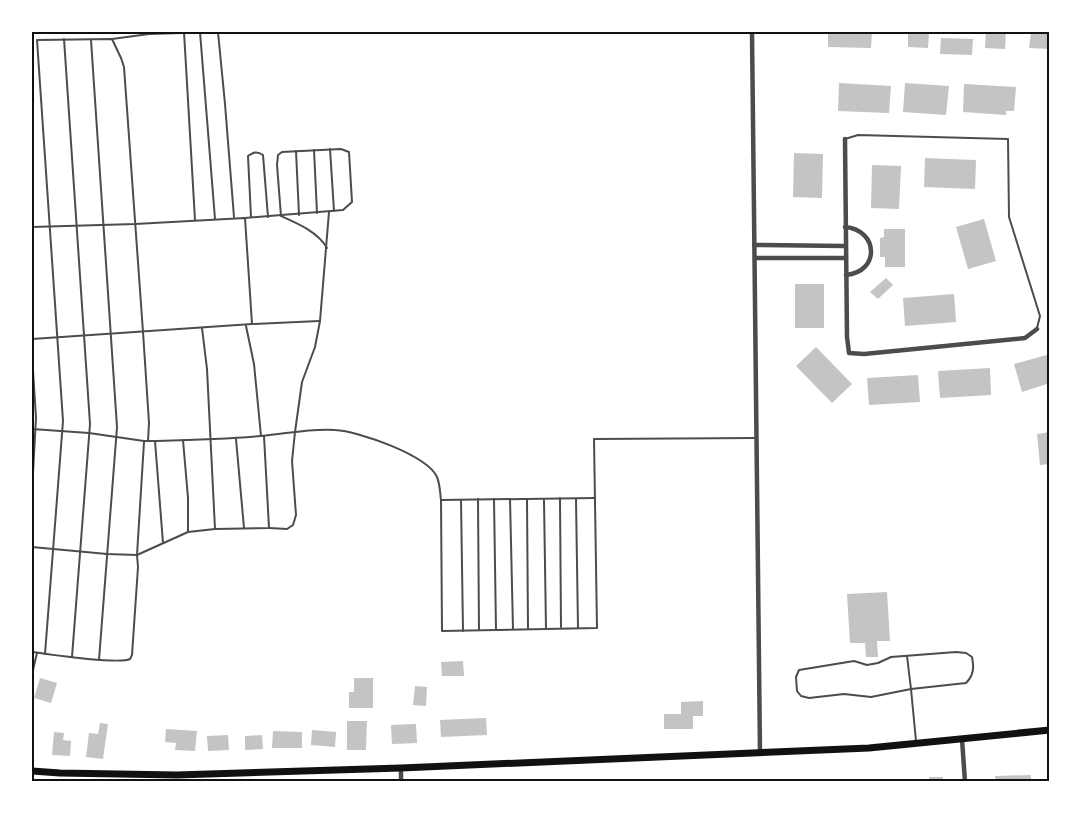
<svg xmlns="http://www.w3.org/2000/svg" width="1081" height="813" viewBox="0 0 1081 813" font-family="Ubuntu,sans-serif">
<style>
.building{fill:#c4c4c4}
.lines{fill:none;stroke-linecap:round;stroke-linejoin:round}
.service{stroke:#4c4c4c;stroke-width:2}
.minor{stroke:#4c4c4c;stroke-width:4.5}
.secondary{stroke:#111;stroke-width:7}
.neatline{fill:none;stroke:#111;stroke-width:2}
</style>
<rect width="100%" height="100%" fill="#fff"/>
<g class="building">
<polygon points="828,32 872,32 871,48 828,47"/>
<polygon points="908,32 929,32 928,48 908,47"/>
<polygon points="986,32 1006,32 1005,49 985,48"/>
<polygon points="1031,32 1050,33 1050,49 1029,48"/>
<polygon points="941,38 973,39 972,55 940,54"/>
<polygon points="839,83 891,86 889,113 838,111"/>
<polygon points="905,83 949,86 946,115 903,112"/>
<polygon points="964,84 1016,87 1014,111 1006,111 1006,115 963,112"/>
<polygon points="794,153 823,154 822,198 793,197"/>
<polygon points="925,158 976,160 975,189 924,187"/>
<polygon points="872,165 901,166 899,209 871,208"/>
<polygon points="984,219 996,261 968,269 956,227"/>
<polygon points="884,229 905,229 905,267 885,267 885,257 880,257 880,238 884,237"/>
<polygon points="886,278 893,285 878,299 870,292"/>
<rect x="795" y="284" width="29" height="44"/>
<polygon points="954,294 956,322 905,326 903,298"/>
<polygon points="816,347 852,384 832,403 796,366"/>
<polygon points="1050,354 1050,383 1022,392 1014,364"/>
<polygon points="990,368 991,395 940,398 938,371"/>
<polygon points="918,375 920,402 869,405 867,378"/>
<polygon points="1050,432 1050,464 1040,465 1037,434"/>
<polygon points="887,592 890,641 877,641 878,657 866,657 865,643 850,643 847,594"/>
<polygon points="463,661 464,676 442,676 441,662"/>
<polygon points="40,678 57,683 51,703 34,698"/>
<polygon points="354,678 373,678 373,708 349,708 349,692 354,692"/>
<polygon points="415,686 427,687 426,706 413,705"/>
<polygon points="703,701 703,716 693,716 693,729 664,729 664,714 681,714 681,702"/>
<polygon points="486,718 487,735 441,737 440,720"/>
<polygon points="347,721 367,721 366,750 347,750"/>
<polygon points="100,723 108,724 103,759 86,757 89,733 98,734"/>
<polygon points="416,724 417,743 392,744 391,725"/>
<polygon points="166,729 197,731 195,751 175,750 176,743 165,742"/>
<polygon points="312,730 336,732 335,747 311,745"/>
<polygon points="273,731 302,732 302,748 272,748"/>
<polygon points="54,732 64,733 63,740 71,741 70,756 52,755"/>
<polygon points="228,735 229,750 208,751 207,736"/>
<polygon points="262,735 263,749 245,750 245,736"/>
<polygon points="1031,775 1031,782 996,782 995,776"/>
<rect x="929" y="777" width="14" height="5"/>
</g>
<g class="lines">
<g class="service">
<polyline points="184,32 195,220"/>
<polyline points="200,32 215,219"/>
<polyline points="218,32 225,104 234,217"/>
<polyline points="64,39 90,424 72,657"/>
<polyline points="112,39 149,34 214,32"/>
<polyline points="91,40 117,427 99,660"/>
<polyline points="845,139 858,135 1008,139 1009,217 1040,316 1037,328"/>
<polyline points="330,149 334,211"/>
<polyline points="314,150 317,213"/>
<polyline points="296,151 299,215"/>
<path d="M251,217L248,156C254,152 257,151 263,155L268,217"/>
<path d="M245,218L343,210L352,202L349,152L341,149L282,152L278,155L277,165L281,216C297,223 318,232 327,248"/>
<polyline points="32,227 135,224 245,218 252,324"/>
<polyline points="246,326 254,364 261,436"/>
<polyline points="202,328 207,369 215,529"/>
<polyline points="32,339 252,324 319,321"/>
<polyline points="32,355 36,418 32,490"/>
<path d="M32,429L89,433L144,441H155C190,440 226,439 261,436C286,434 310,428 335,430C358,431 427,455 437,477C440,484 440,493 441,500L595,498"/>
<polyline points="236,439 244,528"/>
<polyline points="183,440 188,498 188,532"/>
<polyline points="155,441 163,543"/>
<polyline points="560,498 561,627"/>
<polyline points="478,499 479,630"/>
<polyline points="494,499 496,630"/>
<polyline points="510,499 513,629"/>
<polyline points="527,499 528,628"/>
<polyline points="576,499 578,628"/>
<polyline points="441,500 442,631 597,628 594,439 756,438"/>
<polyline points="461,500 463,631"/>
<polyline points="544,500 546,629"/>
<polyline points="269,528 287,529 293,525 296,515 292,461 295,432 302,382 315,347 320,321 329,212"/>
<polyline points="32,547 107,554 137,555 188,532 215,529 269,528 264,436"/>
<path d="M32,652C49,654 118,665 130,659L132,655L138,567L137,555L144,442"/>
<polyline points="45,654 63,421 37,40 112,39 121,58 124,67 143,332 149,423 148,441"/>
<path d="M907,656L911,689L966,683C974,675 974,667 972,657L966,653L956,652L891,657L878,663L867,665L854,661L799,670L796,677L797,691L801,696L809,698L844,694L871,697L911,689L916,741"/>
<polyline points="32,674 37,653"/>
</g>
<g class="minor">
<polyline points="752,32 760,753"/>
<polyline points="845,139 847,337 849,353 864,354 1025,338 1037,329"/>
<path d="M845,227C879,230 880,272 846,275"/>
<polyline points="754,245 845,246"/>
<polyline points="755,258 846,258"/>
<polyline points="962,739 965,782"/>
<polyline points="401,782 401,768"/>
</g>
<polyline class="secondary" points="32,771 60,773 177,775 401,768 869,748 1050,730"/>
</g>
<rect width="1081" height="813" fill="none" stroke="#ffffff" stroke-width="66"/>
<rect x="33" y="33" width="1015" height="747" class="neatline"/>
</svg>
